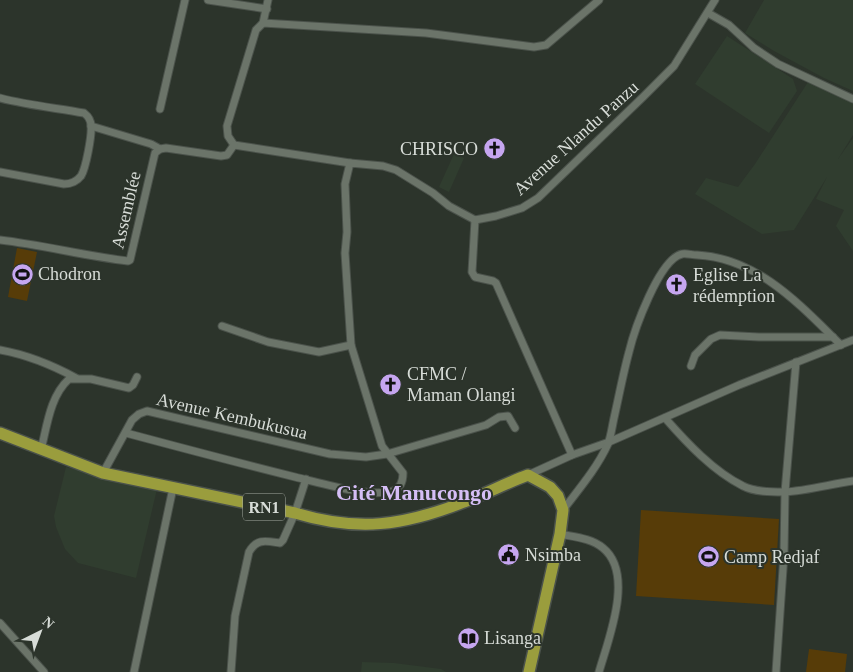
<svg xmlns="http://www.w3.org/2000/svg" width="853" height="672" viewBox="0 0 853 672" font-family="'Times New Roman',serif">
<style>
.built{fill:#303d2f}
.green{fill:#573c08}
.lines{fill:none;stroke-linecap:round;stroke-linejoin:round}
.minor-casing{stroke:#4b524b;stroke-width:9}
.trunk-casing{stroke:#4b524b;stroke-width:14}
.minor{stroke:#6b7469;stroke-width:7}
.trunk{stroke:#9a9d3d;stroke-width:11}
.labels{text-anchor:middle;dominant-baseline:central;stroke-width:4;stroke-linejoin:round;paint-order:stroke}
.shield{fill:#2c342b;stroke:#a4aaa3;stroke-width:1}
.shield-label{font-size:16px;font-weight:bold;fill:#d7dcd7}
.street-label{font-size:18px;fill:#d7dcd7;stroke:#2c342b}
.poi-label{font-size:18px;fill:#d7dcd7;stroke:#2c342b;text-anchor:start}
.district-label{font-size:22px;font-weight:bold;fill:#d5bef6;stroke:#2c342b}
</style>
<rect width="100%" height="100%" fill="#2c342b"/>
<g class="built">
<polygon points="764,0 853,0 853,91 824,78 774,51 745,33"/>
<polygon points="727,36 793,79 797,91 769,133 695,84"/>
<polygon points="808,82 853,103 853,135 838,159 853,138 853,251 836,226 844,210 816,199 827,177 794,230 762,234 695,194 706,178 738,187 755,164"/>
<polygon points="454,154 464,158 449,192 439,187"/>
<polygon points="66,467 157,489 136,578 78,563 65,549 56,527 54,516"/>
<polygon points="362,662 394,663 441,669 446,672 361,672"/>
</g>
<g class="green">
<polygon points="17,248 37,252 27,301 8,297"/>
<polygon points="641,510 779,519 774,605 636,596"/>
<polygon points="809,649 847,654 845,672 806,672"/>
</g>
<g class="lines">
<defs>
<g id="minor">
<polyline points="208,0 267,9"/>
<polyline points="708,13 729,25 754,48 778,64 853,99"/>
<polyline points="263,23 268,0"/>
<path d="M0,98C27,105 56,108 84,113C88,116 91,120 91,126C92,135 86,168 81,176C77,181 71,184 64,184L0,172"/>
<polyline points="160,109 185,0"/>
<polyline points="91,126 151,144 160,149"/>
<polyline points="350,163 234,145 228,136 227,126 256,30 263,23 426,33 534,47 546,45 599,0"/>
<polyline points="475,220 472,272 475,277 493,281 496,283 572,455"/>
<path d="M0,240C43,245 85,256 128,261L130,260L155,153L160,149L166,148L221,156L227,155L234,145"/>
<polyline points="222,326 268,342 319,352 351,345"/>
<path d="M0,350C28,355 52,365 76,378"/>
<polyline points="691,366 695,355 711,339 720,335 759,337 833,337"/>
<path d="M665,418C687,443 713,471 743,486C754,492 772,492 784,492C807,491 831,484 853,481"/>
<path d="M126,433C182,448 239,463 295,477C321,483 368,498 393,491C401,488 403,481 403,473L382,446L351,345L345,253L347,232L345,184L350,163L383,166L396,170L433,193L449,206L475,220L496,216L522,208L538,198L643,97L674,66L715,0"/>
<path d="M41,450C47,426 50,396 69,379H91L129,388L133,385L137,377"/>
<polyline points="103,473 132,420 139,414 147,411 330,454 366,457 387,454 486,425 499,417 508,416 515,428"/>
<polyline points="528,475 572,455 609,442 739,385 853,340"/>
<path d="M563,510C579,489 597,468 608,444C611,436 612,427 614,418C619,396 623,374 629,352C634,331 659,259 682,254C686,253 692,255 697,255C758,258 800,305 841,345"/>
<path d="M560,534C574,537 591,538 603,548C635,574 608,640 599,672"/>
<polyline points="0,623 44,672"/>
<polyline points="134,672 173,488"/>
<path d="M231,672L235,616L249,552C257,538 266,541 280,543L283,540L295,513L306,479"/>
<polyline points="776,672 784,554 785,492 796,362"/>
</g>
<path id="trunk" d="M0,433L103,473L295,513C358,532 403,526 464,502C486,494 506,483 528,475L550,487L558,496L563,510L560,534L529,672"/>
</defs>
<use href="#minor" class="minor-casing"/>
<use href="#trunk" class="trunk-casing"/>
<use href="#minor" class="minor"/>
<use href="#trunk" class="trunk"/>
</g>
<defs>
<symbol id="church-disc" viewBox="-11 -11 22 22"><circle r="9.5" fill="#c6a6f0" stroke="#2c342b"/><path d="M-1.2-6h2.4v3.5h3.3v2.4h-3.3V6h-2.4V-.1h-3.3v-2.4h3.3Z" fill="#111"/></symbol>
<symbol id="stadium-disc" viewBox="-11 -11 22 22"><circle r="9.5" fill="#c6a6f0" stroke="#2c342b"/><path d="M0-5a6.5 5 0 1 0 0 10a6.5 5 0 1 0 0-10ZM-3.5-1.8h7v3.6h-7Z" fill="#111"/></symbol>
<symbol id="civic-disc" viewBox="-11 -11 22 22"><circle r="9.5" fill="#c6a6f0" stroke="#2c342b"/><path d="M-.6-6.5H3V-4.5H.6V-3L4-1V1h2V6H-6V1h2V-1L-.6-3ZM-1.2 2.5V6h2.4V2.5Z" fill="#111"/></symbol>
<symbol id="library-disc" viewBox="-11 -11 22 22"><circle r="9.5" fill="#c6a6f0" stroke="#2c342b"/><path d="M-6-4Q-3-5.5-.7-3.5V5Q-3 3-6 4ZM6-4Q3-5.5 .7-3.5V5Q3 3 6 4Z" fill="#111"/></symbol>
</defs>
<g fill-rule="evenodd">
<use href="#church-disc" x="482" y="136" width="25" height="25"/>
<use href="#stadium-disc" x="10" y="262" width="25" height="25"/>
<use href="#church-disc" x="664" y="272" width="25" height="25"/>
<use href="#church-disc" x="378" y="372" width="25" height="25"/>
<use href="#civic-disc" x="496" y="542" width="25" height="25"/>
<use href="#stadium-disc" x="696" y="544" width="25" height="25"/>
<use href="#library-disc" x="456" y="626" width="25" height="25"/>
</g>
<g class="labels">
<rect class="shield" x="243" y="493.5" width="42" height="27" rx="4"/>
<g class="shield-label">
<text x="264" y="507">RN1</text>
</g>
<g class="street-label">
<text transform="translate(576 138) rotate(-42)">Avenue Nlandu Panzu</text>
<text transform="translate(126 210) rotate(-77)">Assemblée</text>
<text transform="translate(232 416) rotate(13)">Avenue Kembukusua</text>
</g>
<g class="poi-label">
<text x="478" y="149" text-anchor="end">CHRISCO</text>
<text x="38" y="274">Chodron</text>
<text x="693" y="275">Eglise La<tspan x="693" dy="21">rédemption</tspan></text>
<text x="407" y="374">CFMC /<tspan x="407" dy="21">Maman Olangi</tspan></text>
<text x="525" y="555">Nsimba</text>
<text x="724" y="557">Camp Redjaf</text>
<text x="484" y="638">Lisanga</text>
</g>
<g class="district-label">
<text x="414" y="492">Cité Manucongo</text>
</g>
</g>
<g transform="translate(40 632) rotate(42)" stroke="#2c342b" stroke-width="4" paint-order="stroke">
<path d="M0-4L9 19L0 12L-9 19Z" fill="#d7dcd7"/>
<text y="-8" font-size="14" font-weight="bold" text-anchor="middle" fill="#d7dcd7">N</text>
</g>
</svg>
